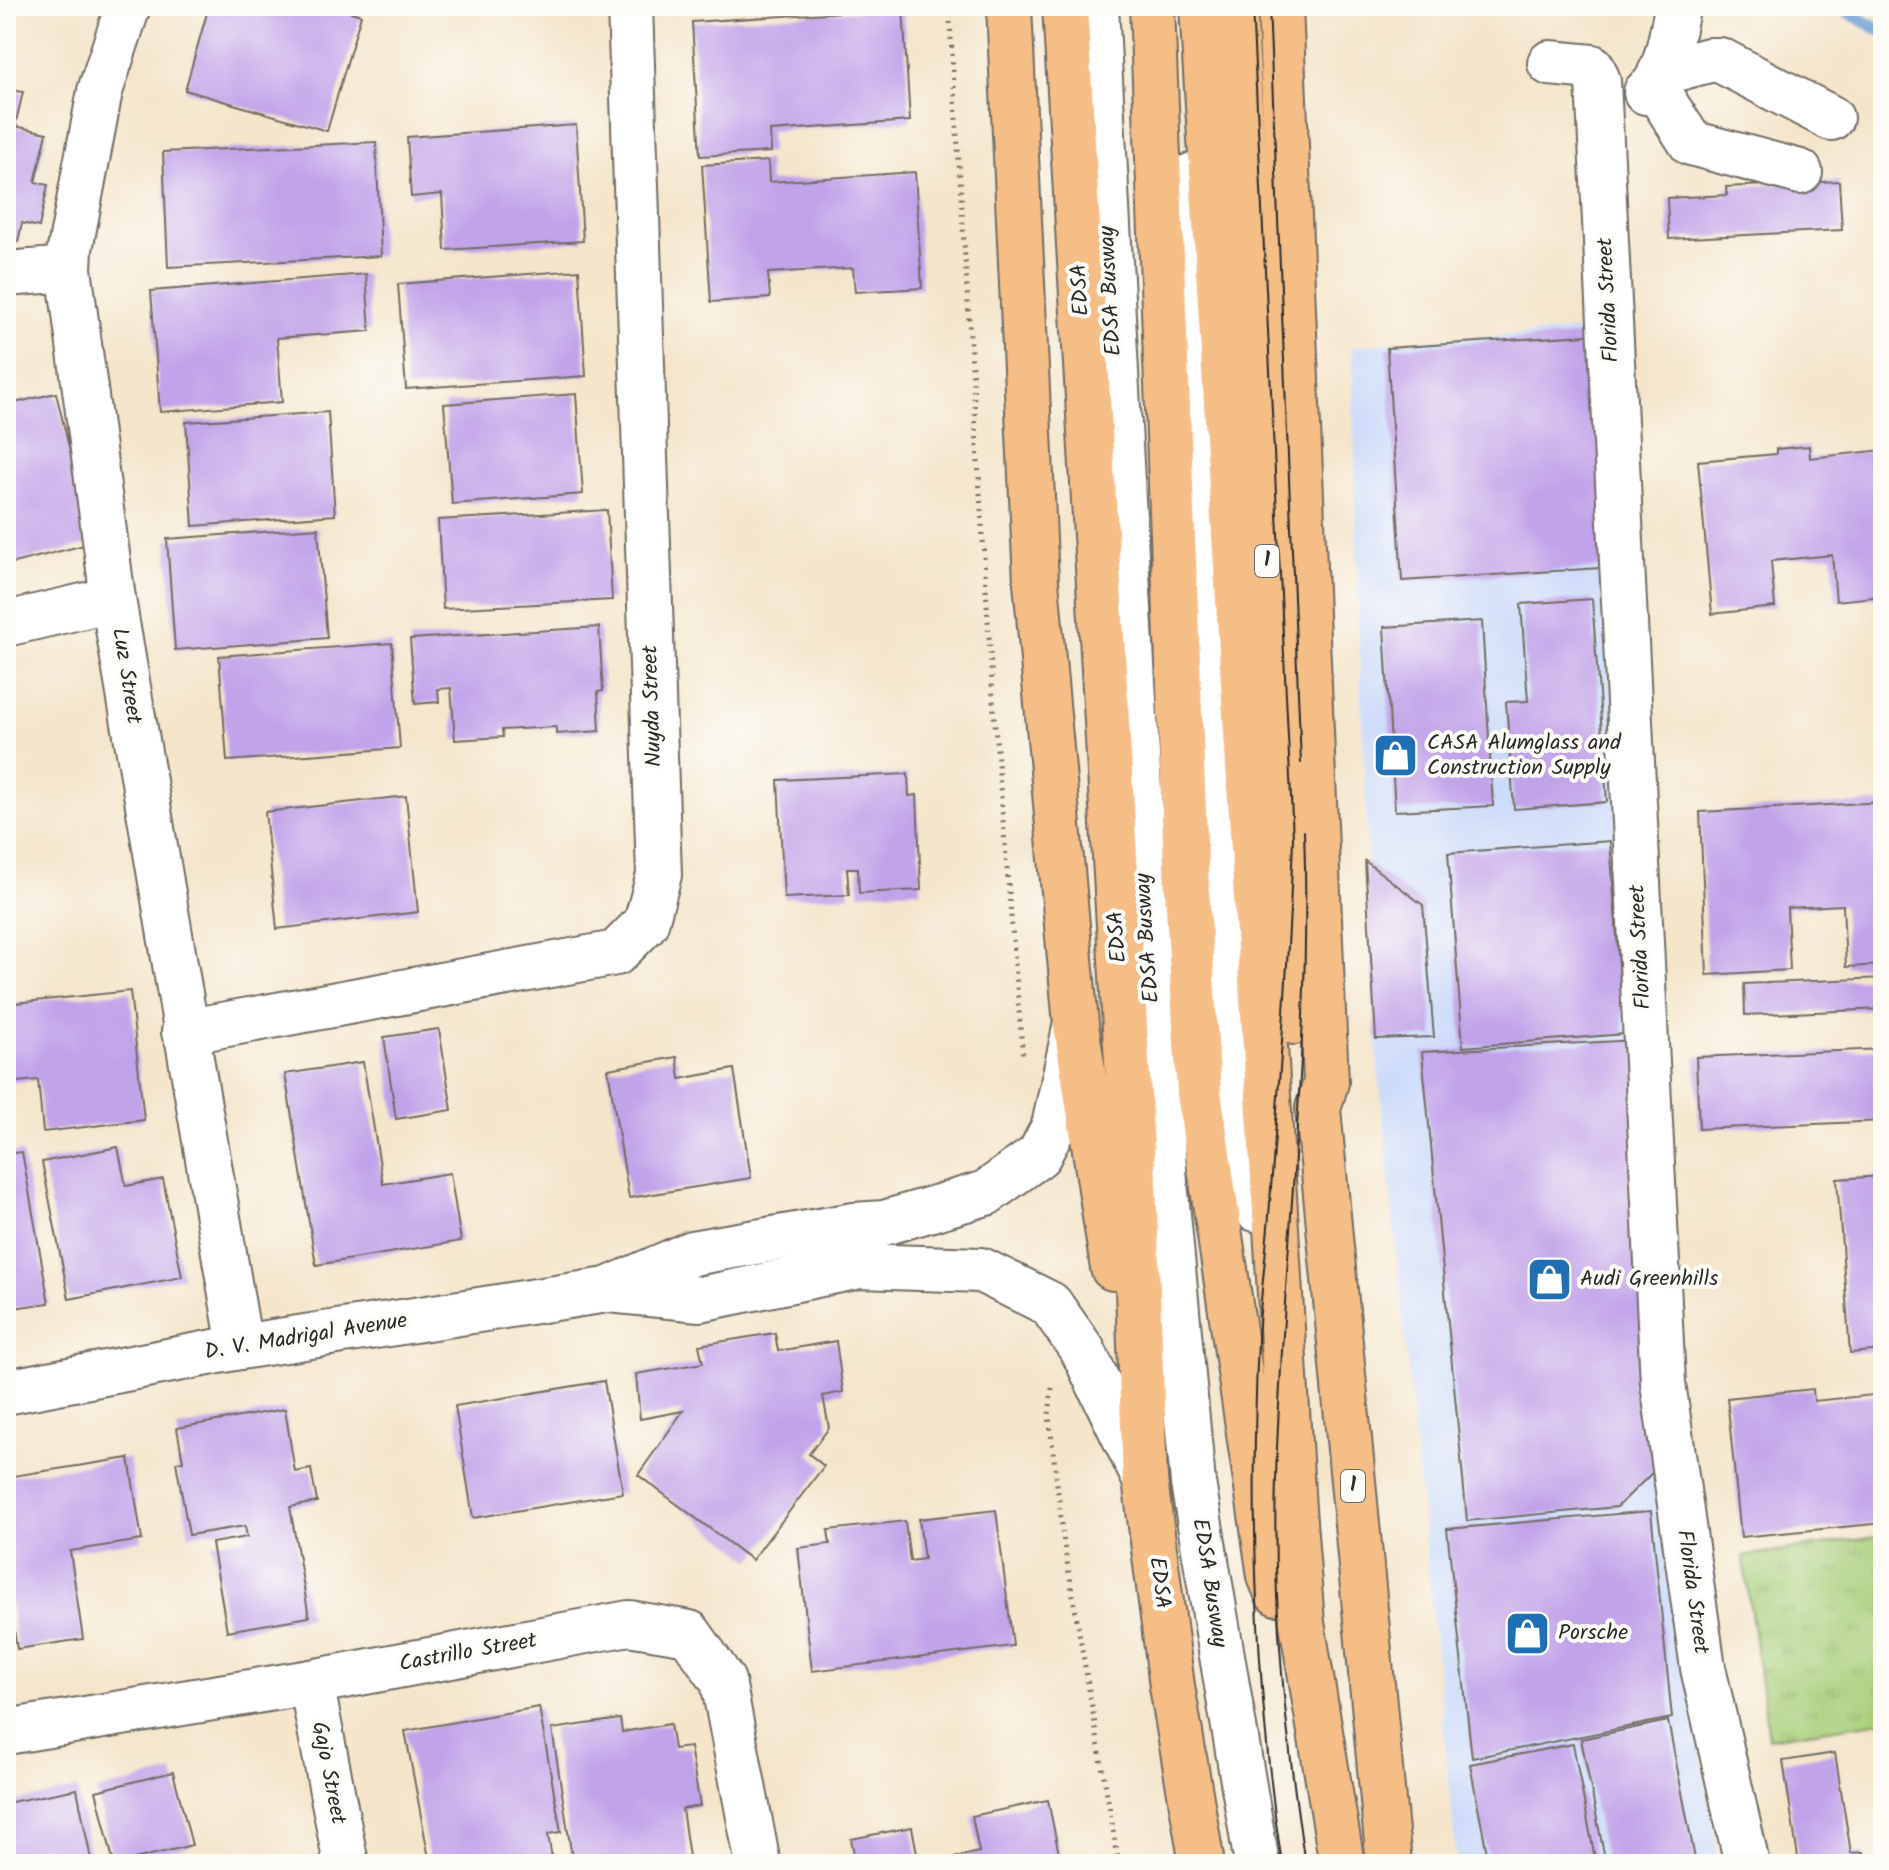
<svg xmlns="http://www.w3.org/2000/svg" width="1889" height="1870" viewBox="0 0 1889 1870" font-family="Kalam,sans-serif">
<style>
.built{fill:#cddbfa}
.grass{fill:url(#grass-tufts);stroke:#697c52;stroke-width:2}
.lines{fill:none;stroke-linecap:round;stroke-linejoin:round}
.stream{stroke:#699cd4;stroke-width:12}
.building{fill:#c1a3e9}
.minor-casing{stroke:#716c63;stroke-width:48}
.highway-casing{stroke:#716c63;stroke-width:48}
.path{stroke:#716c63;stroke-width:5;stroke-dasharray:2 6;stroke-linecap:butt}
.minor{stroke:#fff;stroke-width:44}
.highway{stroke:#f6be87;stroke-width:44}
.tram{stroke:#2b2b2b;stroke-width:2}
.labels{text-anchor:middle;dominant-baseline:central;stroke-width:8;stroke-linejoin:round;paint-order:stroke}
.shield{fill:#fdfcf7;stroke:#6a6a68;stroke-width:2}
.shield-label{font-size:20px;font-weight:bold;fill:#2b2b2b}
.street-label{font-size:22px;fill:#2b2b2b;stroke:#fdfcf7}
.poi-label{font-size:22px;fill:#2b2b2b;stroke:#fdfcf7;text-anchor:start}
</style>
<defs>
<pattern id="grass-tufts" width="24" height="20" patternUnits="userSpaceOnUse" patternTransform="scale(2)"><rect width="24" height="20" fill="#a7ce79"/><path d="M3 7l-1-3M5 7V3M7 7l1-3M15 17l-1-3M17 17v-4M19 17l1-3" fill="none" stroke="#90b169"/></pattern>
</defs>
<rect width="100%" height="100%" fill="#fdfcf7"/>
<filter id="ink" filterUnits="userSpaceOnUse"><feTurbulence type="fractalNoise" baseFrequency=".0125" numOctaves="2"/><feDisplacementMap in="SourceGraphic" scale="16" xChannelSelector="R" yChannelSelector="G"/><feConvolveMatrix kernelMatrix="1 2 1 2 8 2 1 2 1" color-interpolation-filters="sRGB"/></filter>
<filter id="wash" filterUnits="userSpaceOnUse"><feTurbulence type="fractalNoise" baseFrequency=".006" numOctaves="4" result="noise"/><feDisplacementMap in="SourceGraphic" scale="32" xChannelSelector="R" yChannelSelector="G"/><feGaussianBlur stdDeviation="1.8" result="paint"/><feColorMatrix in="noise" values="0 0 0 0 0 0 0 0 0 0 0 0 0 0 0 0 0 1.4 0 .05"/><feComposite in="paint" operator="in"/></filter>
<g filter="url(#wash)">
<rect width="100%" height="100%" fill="#f4e5cb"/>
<polygon class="built" points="1598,329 1668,1543 1719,1864 1457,1864 1377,1055 1360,668 1352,346"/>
<polygon class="grass" points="1883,1536 1883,1721 1769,1738 1743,1556"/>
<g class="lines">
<polyline class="stream" points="1837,6 1883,32"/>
</g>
<g id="blocks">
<g class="building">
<polygon points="209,6 331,6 361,15 327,131 185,90"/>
<polygon points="903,8 910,121 770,131 771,152 700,156 692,22"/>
<polygon points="6,89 23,92 15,126 47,133 35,182 48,185 39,227 22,223 18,242 6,239"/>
<polygon points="576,125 583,241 445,250 442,194 411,197 407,137"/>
<polygon points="376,142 381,256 168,267 163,152"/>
<polygon points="768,161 769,182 915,172 922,288 855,292 853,268 768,273 770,298 711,302 702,165"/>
<polygon points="1839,181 1842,230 1669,239 1667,198 1727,195 1726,187"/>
<polygon points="579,270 586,376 406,389 398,284"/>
<polygon points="366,274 370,331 277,338 282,402 160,412 151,291"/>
<polygon points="1601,334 1616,567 1402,581 1387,348"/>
<polygon points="56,393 92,543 6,565 6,446 11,445 6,405"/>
<polygon points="576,394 583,494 452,504 444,404"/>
<polygon points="328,412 335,515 193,526 186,422"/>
<polygon points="1809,446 1810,458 1883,450 1883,596 1836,601 1832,555 1771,561 1775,607 1712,614 1698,461 1776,454 1776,449"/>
<polygon points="607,510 612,600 443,609 438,520"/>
<polygon points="318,528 327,638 175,650 167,539"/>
<polygon points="1592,599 1607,802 1514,809 1506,702 1528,701 1521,604"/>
<polygon points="1482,621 1493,806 1395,811 1384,627"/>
<polygon points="599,627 603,691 598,692 600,731 556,734 556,727 502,730 503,737 455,740 451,688 438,689 439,702 415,704 410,639"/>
<polygon points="392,643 400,748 227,761 219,656"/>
<polygon points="908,774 909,796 917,795 921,890 859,893 858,868 847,868 849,895 784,898 778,780"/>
<polygon points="406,796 418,912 277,929 265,812"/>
<polygon points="1883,802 1883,965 1846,967 1843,905 1787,908 1790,970 1707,975 1700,812"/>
<polygon points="1610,841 1624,1034 1463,1047 1448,853"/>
<polygon points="1365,861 1423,905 1434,1037 1376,1039"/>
<polygon points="1883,978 1883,1009 1745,1015 1744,984"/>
<polygon points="130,991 144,1120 43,1132 38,1080 6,1083 6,1004"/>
<polygon points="439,1029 452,1110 396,1119 384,1037"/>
<polygon points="1636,1040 1654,1471 1617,1507 1467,1521 1422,1052"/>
<polygon points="1883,1049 1883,1121 1699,1129 1696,1057"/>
<polygon points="677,1057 680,1079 734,1069 751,1178 629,1198 608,1069"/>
<polygon points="363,1062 383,1184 450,1173 461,1241 316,1265 285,1074"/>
<polygon points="118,1147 126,1186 163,1179 182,1277 69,1299 42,1162"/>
<polygon points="22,1152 49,1303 6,1309 6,1154"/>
<polygon points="1883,1176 1883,1350 1850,1353 1837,1179"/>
<polygon points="775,1333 778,1351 836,1341 843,1392 823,1396 829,1428 809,1454 824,1466 752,1560 638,1475 683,1411 640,1419 636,1374 703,1363 699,1345"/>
<polygon points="604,1381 623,1493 473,1518 455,1406"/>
<polygon points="1813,1389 1814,1401 1883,1394 1883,1523 1741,1537 1727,1398"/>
<polygon points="285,1409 295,1472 311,1469 317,1502 290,1507 309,1617 227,1631 212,1543 247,1537 245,1526 189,1535 176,1462 183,1461 177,1428"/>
<polygon points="129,1458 142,1540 70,1551 83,1639 17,1649 6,1578 6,1477"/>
<polygon points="996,1510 1013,1646 812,1671 798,1548 830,1544 828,1530 905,1521 910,1561 924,1559 919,1519"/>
<polygon points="1651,1511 1672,1718 1472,1758 1447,1529"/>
<polygon points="539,1707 561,1832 548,1834 552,1859 527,1864 430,1864 405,1731"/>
<polygon points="620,1719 622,1732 670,1724 674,1749 690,1747 700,1806 682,1809 690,1864 573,1864 552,1729"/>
<polygon points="1668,1721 1696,1864 1606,1864 1581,1739"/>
<polygon points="1573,1744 1596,1864 1489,1864 1470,1764"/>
<polygon points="1835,1753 1851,1853 1863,1852 1865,1864 1799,1864 1783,1761"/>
<polygon points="173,1772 192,1845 114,1864 96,1791"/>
<polygon points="77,1789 92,1864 6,1864 6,1803"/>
<polygon points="1048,1800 1061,1864 923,1864 979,1852 972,1816"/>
<polygon points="912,1827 919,1864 856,1864 851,1839"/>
</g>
</g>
</g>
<g filter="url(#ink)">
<use href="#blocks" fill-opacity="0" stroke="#716c63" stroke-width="2"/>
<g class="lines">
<defs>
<g id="minor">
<polyline points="128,6 100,91 70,249 69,269 113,599 240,1347"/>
<polyline points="1096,6 1144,883 1165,1182 1193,1483 1257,1864"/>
<polyline points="1550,63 1592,67 1598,81 1663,1383 1703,1668 1747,1864"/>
<polyline points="1660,73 1709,60 1720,60 1831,118"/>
<polyline points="1654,86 1691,143 1800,172"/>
<path d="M1646,92C1668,78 1671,30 1678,6"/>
<polyline points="1191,176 1242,1093 1256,1209"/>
<polyline points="6,274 69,269"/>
<polyline points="6,624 113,599"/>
<polyline points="184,1032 616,953 646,923 659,875 630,6"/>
<polyline points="609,1290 700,1299 860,1266 981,1270 1050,1304 1083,1351 1145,1480"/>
<polyline points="6,1392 240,1347 607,1290 692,1253 854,1225 884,1223 986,1193 1039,1155 1054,1126 1075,1028"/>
<polyline points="311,1682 346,1864"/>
<polyline points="6,1732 311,1682 629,1623 689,1633 723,1681 758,1864"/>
</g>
<g id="highway">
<polyline points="1009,6 1036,582 1076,1025 1113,1268"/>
<polyline points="1065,6 1134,1181 1145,1480 1172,1686 1202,1864"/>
<polyline points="1152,6 1187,889 1199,1093 1270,1576 1277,1593"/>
<polyline points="1202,6 1293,1509 1302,1623 1342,1864"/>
<polyline points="1234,6 1294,1022"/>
<polyline points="1280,6 1326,1082 1318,1109 1389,1864"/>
</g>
</defs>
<use href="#minor" class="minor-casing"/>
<use href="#highway" class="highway-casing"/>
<g class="path">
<polyline points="949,6 994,714 1023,1058"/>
<polyline points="1052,1388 1049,1416 1064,1544 1119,1864"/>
</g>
<use href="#minor" class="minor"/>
<use href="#highway" class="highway"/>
<g class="tram">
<path d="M1252,6L1293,838C1289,955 1280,1072 1271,1188C1268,1239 1261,1289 1258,1339C1250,1515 1255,1690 1282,1864"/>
<polyline points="1269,6 1301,763"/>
<path d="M1304,831C1312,1047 1282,1262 1276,1478C1272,1607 1286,1737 1305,1864"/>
</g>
</g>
</g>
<defs>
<symbol id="shop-square" viewBox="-11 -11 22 22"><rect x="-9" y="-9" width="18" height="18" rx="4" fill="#1f6fb2" stroke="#fdfcf7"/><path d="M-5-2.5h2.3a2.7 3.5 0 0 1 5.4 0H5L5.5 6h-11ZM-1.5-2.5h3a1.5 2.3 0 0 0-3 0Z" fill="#fff"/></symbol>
</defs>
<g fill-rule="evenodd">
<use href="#shop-square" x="1370" y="730" width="51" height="51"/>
<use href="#shop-square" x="1524" y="1254" width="51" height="51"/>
<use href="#shop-square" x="1502" y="1608" width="51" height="51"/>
</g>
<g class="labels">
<g class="shield">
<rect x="1255" y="545" width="24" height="32" rx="6"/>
<rect x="1341" y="1470" width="24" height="32" rx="6"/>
</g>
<g class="shield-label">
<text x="1267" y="561">1</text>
<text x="1353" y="1486">1</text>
</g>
<g class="street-label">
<text transform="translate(1081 290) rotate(-93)">EDSA</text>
<text transform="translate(1111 291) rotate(-93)">EDSA Busway</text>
<text transform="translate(1609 300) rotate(-93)">Florida Street</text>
<text transform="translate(126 676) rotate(81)">Luz Street</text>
<text transform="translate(653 706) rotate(-92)">Nuyda Street</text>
<text transform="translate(1118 937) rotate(-94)">EDSA</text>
<text transform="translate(1148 938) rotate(-94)">EDSA Busway</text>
<text transform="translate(1641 947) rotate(-93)">Florida Street</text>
<text transform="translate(306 1337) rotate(-9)">D. V. Madrigal Avenue</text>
<text transform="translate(1159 1583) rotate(83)">EDSA</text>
<text transform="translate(1209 1583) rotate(81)">EDSA Busway</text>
<text transform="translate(1692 1592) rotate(82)">Florida Street</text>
<text transform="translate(468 1653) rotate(-10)">Castrillo Street</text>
<text transform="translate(328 1773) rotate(79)">Gajo Street</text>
</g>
<g class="poi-label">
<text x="1427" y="743">CASA Alumglass and<tspan x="1427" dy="25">Construction Supply</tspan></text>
<text x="1580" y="1279">Audi Greenhills</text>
<text x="1558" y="1633">Porsche</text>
</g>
</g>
<rect width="1889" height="1870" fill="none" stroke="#fdfcf7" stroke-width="32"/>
</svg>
